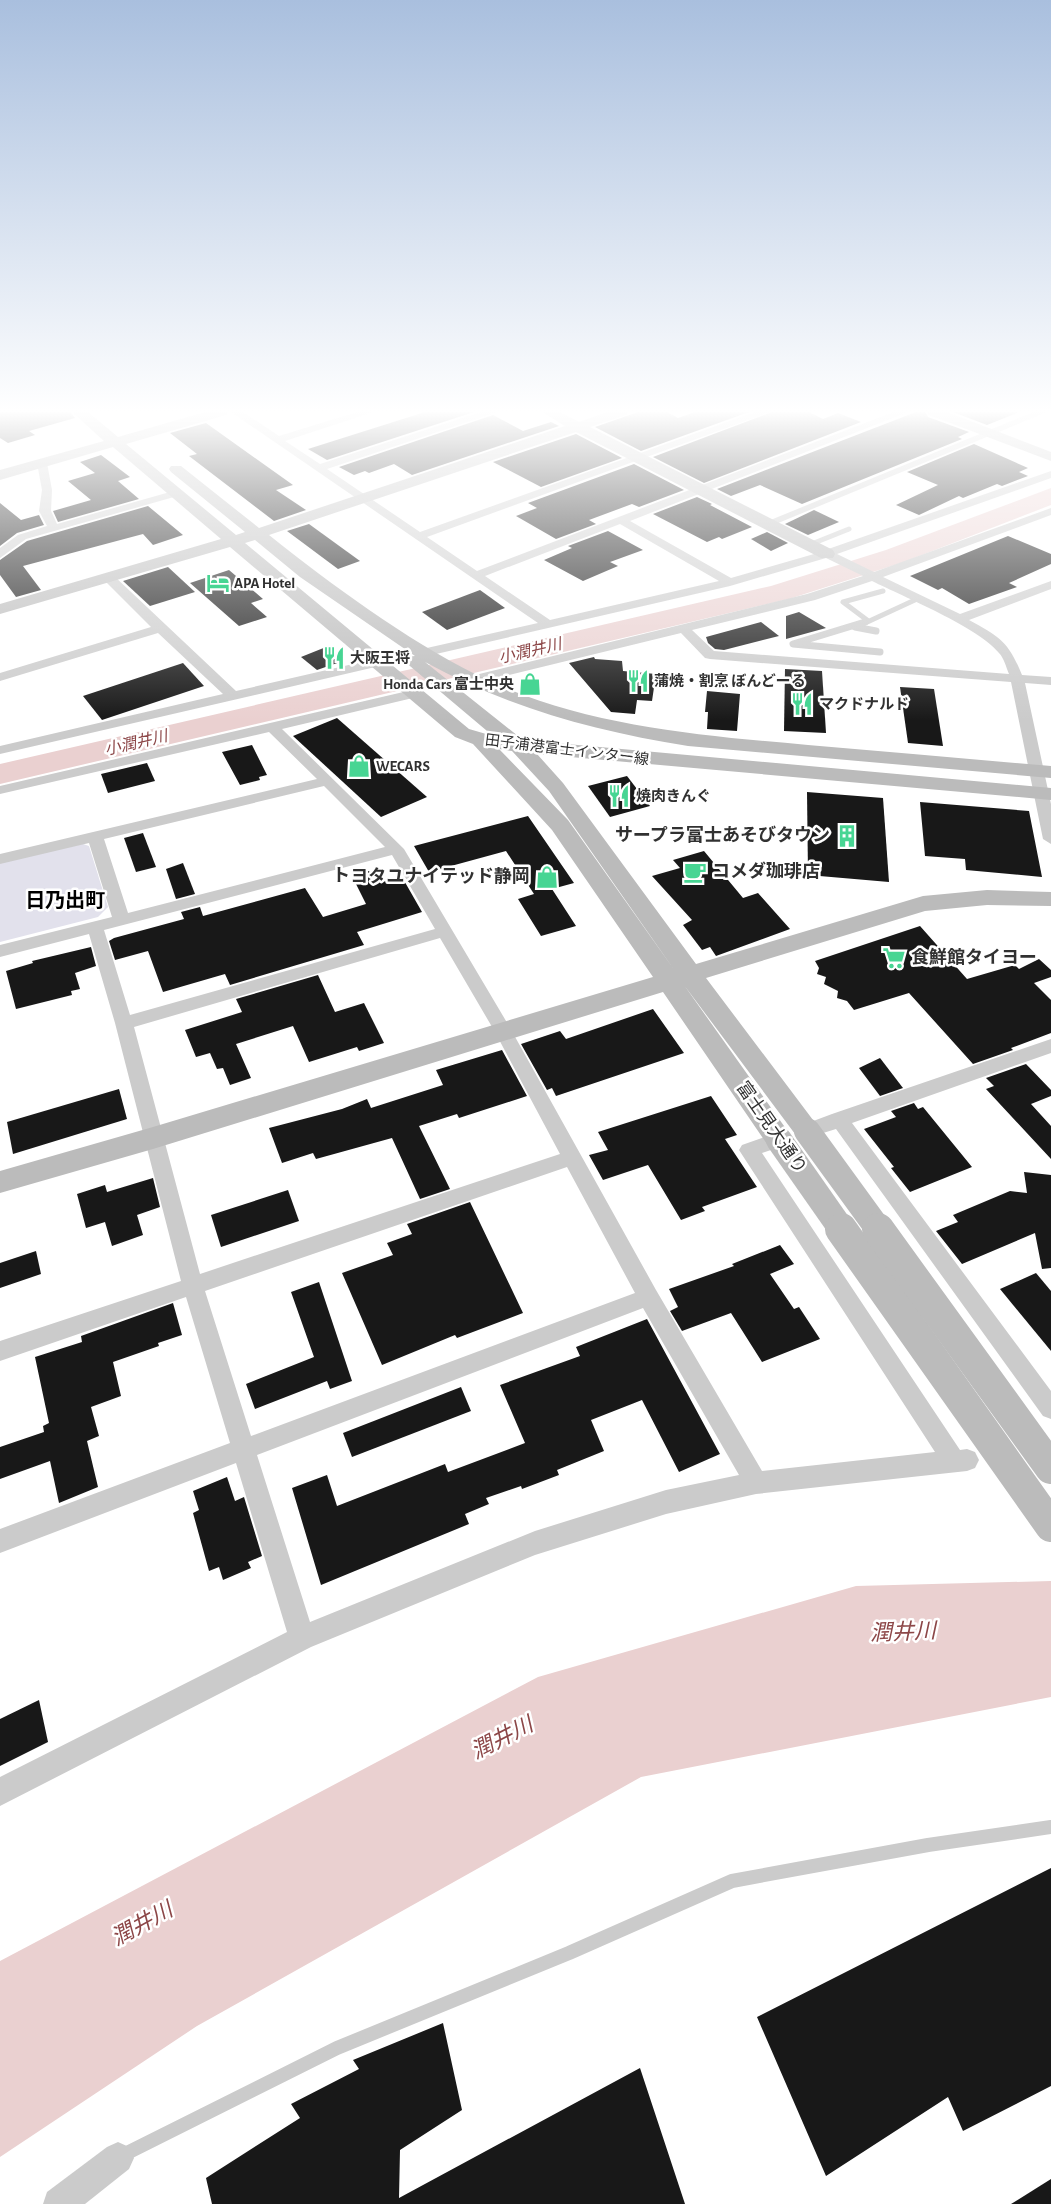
<svg xmlns="http://www.w3.org/2000/svg" width="1051" height="2204" viewBox="0 0 1051 2204" font-family="'Alegreya Sans','Noto Sans JP',sans-serif">
<style>
.green{fill:#e2e1ec}
.water{fill:#ead0d0}
.lines{fill:none;stroke-linecap:round;stroke-linejoin:round}
.river{fill:#ead0d0;fill-rule:evenodd}
.building{fill:#181818}
.lane-far2{stroke:#cbcbcb;stroke-width:5}
.lane-far1{stroke:#cbcbcb;stroke-width:7}
.lane{stroke:#cbcbcb;stroke-width:14}
.street{fill:#cbcbcb;fill-rule:evenodd}
.secondary{fill:#bbb;fill-rule:evenodd}
.secondary-bridge-far1{stroke:#bbb;stroke-width:26}
.secondary-bridge{stroke:#bbb;stroke-width:32}
.labels{text-anchor:middle;dominant-baseline:central;stroke-width:5;stroke-linejoin:round;paint-order:stroke}
.far-poi-label{font-size:15px;font-weight:bold;fill:#313131;stroke:#fff;text-anchor:start}
.far-street-label{font-size:15px;fill:#313131;stroke:#fff}
.far-water-label{font-size:16px;font-style:italic;fill:#8c4647;stroke:#fff}
.poi-label{font-size:18px;font-weight:bold;fill:#313131;stroke:#fff;text-anchor:end}
.street-label{font-size:18px;fill:#313131;stroke:#fff}
.quarter-label{font-size:20px;font-weight:bold;fill:#000;stroke:#fff}
.near-water-label{font-size:22px;font-style:italic;fill:#8c4647;stroke:#fff}
</style>
<rect width="100%" height="100%" fill="#fff"/>
<polygon class="green" points="80,843 89,846 108,907 98,917 0,942 0,863"/>
<polygon class="water" points="1051,1581 1051,1697 641,1777 197,2026 0,2157 0,1961 538,1677 856,1586"/>
<g class="lines">
<polygon class="river" points="1051,488 1051,505 904,562 789,599 0,784 0,764 771,586 886,550"/>
</g>
<g class="building">
<polygon points="0,412 70,412 75,418 29,431 35,435 8,443 0,438"/>
<polygon points="425,412 474,412 327,460 308,449"/>
<polygon points="638,412 667,412 678,418 695,412 749,412 641,451 595,427"/>
<polygon points="772,412 809,412 823,419 838,413 861,422 704,483 653,457"/>
<polygon points="916,412 925,412 928,417 969,432 958,437 962,439 802,504 760,485 731,496 717,489"/>
<polygon points="953,412 1017,412 1017,413 987,425"/>
<polygon points="493,415 523,431 551,422 559,426 412,475 394,464 369,473 365,471 354,475 339,467"/>
<polygon points="206,423 293,485 276,490 306,510 274,521 189,456 197,454 170,433"/>
<polygon points="576,434 622,458 541,487 493,462"/>
<polygon points="974,444 1028,468 1019,472 1028,476 1002,486 997,484 963,498 959,496 919,515 896,505 938,485 907,472"/>
<polygon points="101,455 130,477 118,481 139,499 58,522 53,511 91,500 68,481 95,473 80,462"/>
<polygon points="634,464 684,490 639,507 632,504 589,520 596,524 556,539 516,516 537,508 528,503"/>
<polygon points="697,497 712,504 710,505 752,527 722,539 719,537 707,542 653,514"/>
<polygon points="0,503 21,520 39,515 44,525 17,533 0,546"/>
<polygon points="148,506 183,535 153,545 143,534 23,566 41,590 16,597 0,575 0,560 27,541"/>
<polygon points="814,510 839,522 808,535 785,524"/>
<polygon points="309,524 360,561 338,569 287,531"/>
<polygon points="608,531 643,550 610,562 618,566 583,581 544,560 572,548 568,546"/>
<polygon points="767,532 788,543 771,551 751,539"/>
<polygon points="1008,536 1051,554 1051,564 1009,583 1017,587 969,604 942,588 938,590 910,576"/>
<polygon points="168,567 195,592 150,606 123,581"/>
<polygon points="229,570 263,599 251,603 267,617 239,626 190,583"/>
<polygon points="480,590 505,608 447,630 422,612"/>
<polygon points="799,612 826,628 786,639 786,616"/>
<polygon points="761,622 779,636 724,650 715,649 708,643 706,637"/>
<polygon points="326,647 343,661 317,670 301,657"/>
<polygon points="594,657 595,659 622,661 623,671 656,674 652,701 637,700 635,714 611,712 569,663"/>
<polygon points="183,663 204,686 102,720 83,696"/>
<polygon points="785,669 822,671 826,733 784,731"/>
<polygon points="900,687 934,689 943,746 908,743"/>
<polygon points="707,691 740,694 737,731 707,729 708,712 705,712"/>
<polygon points="337,718 427,797 381,817 293,736"/>
<polygon points="252,745 267,775 259,777 260,780 240,785 222,752"/>
<polygon points="147,763 155,781 108,793 101,774"/>
<polygon points="627,776 650,806 610,817 588,786"/>
<polygon points="807,792 883,798 889,882 808,875"/>
<polygon points="920,802 1029,811 1042,877 966,870 965,859 925,856"/>
<polygon points="528,816 574,883 552,889 576,926 541,936 518,899 534,894 506,851 429,872 414,846"/>
<polygon points="143,833 156,867 136,872 124,838"/>
<polygon points="704,851 743,898 758,893 790,929 716,956 710,947 702,950 683,925 692,920 652,876 680,868 673,860"/>
<polygon points="183,863 195,894 176,899 166,869"/>
<polygon points="369,871 374,881 380,879 382,882 402,877 422,912 357,932 364,945 230,985 225,974 163,992 148,951 115,960 109,941 114,938 184,919 181,912 200,907 203,916 305,888 323,917 366,904 352,876"/>
<polygon points="920,926 967,979 1015,965 1019,969 1039,959 1051,970 1051,977 1034,983 1051,1000 1051,1033 1011,1048 1013,1050 973,1064 909,993 854,1010 847,1001 837,998 838,991 824,984 826,977 817,974 819,968 815,961"/>
<polygon points="91,947 96,966 75,973 80,989 71,991 72,995 16,1009 6,971 33,963 32,961"/>
<polygon points="318,975 335,1012 364,1003 384,1043 359,1051 357,1047 309,1062 293,1026 236,1044 251,1078 230,1085 223,1068 217,1069 210,1053 196,1057 185,1030 242,1012 236,999"/>
<polygon points="653,1009 684,1053 556,1096 552,1088 547,1090 521,1044 560,1031 566,1039"/>
<polygon points="502,1050 527,1096 459,1118 457,1114 419,1126 450,1189 420,1199 392,1138 316,1159 313,1153 282,1163 269,1128 342,1109 367,1099 371,1108 443,1085 436,1070"/>
<polygon points="880,1058 903,1088 880,1096 859,1068"/>
<polygon points="1026,1064 1051,1090 1051,1096 1031,1104 1051,1126 1051,1159 986,1089 994,1086 986,1078"/>
<polygon points="119,1089 127,1119 13,1154 7,1122"/>
<polygon points="711,1096 737,1135 725,1139 757,1187 702,1207 705,1211 681,1220 648,1165 603,1180 589,1155 608,1150 598,1132"/>
<polygon points="914,1103 918,1109 923,1107 972,1167 910,1192 891,1168 894,1167 864,1129 896,1117 891,1111"/>
<polygon points="1024,1172 1051,1175 1051,1268 1042,1269 1035,1233 962,1264 936,1231 958,1222 953,1215 1010,1191 1027,1193"/>
<polygon points="153,1178 160,1207 137,1215 143,1235 112,1246 105,1222 86,1228 77,1194 105,1185 107,1192"/>
<polygon points="288,1190 299,1221 221,1247 211,1215"/>
<polygon points="470,1202 523,1313 457,1338 455,1335 382,1365 342,1273 393,1255 387,1243 412,1234 407,1224"/>
<polygon points="780,1245 794,1264 770,1274 794,1309 799,1307 820,1339 762,1362 731,1313 682,1331 670,1311 678,1307 669,1289 734,1266 732,1264"/>
<polygon points="36,1251 41,1274 0,1288 0,1263"/>
<polygon points="1036,1273 1051,1291 1051,1351 1000,1289"/>
<polygon points="319,1282 352,1381 330,1389 327,1381 255,1409 246,1384 314,1357 291,1292"/>
<polygon points="173,1303 182,1335 158,1343 159,1346 113,1362 121,1396 91,1407 99,1436 87,1441 98,1487 59,1503 50,1461 0,1479 0,1447 44,1432 43,1426 49,1423 35,1357 82,1342 81,1336"/>
<polygon points="647,1319 720,1454 679,1472 642,1400 591,1420 604,1451 557,1470 559,1475 522,1489 521,1486 486,1498 489,1504 465,1514 469,1524 321,1585 292,1488 327,1475 337,1506 445,1464 448,1472 525,1443 500,1385 580,1356 576,1347"/>
<polygon points="461,1387 471,1411 352,1457 343,1433"/>
<polygon points="227,1477 235,1501 244,1497 262,1556 248,1562 251,1568 223,1580 219,1567 209,1571 193,1513 199,1510 193,1491"/>
<polygon points="39,1700 48,1742 0,1766 0,1719"/>
<polygon points="1051,1868 1051,2086 963,2131 948,2097 826,2176 757,2017"/>
<polygon points="443,2023 462,2110 400,2150 399,2198 640,2068 685,2204 212,2204 206,2178 300,2118 291,2104 359,2069 353,2060"/>
<polygon points="1051,2179 1051,2204 1011,2204"/>
</g>
<g class="lines">
<g class="lane-far2">
<polyline points="809,545 849,529"/>
<polyline points="867,620 843,602 883,591"/>
<polyline points="863,624 917,599"/>
</g>
<g class="lane-far1">
<polyline points="865,622 793,644 880,652"/>
<polyline points="855,627 876,631"/>
</g>
<polyline class="lane" points="121,2156 337,2048 569,1953 732,1881 928,1845 1051,1827"/>
<g class="street">
<path d="M231,412H243L279,436L357,412H373L285,441L320,464L481,412H497L327,469L420,532L755,412H770L427,537L477,571L894,412H908L630,521L731,578L814,554L1051,471V478L837,554L874,572L1051,508V515L883,577L960,614L1051,581V589L969,620C1000,637 1008,641 1022,675L1051,677V685L1025,683L1051,804V844L1043,839L1011,682L710,659L705,658L681,633L472,684L465,680L467,677L807,594L863,576L826,558L730,586L423,657L418,656L416,653L418,650L538,623ZM620,524L719,581L550,620L485,576ZM872,581C904,597 978,627 999,653C1004,658 1006,667 1009,674L714,651L692,630L815,600Z"/>
<polygon points="1033,412 1047,412 771,526 767,527 761,524"/>
<polygon points="42,460 47,463 52,490 51,511 57,524 177,490 183,493 181,495 26,539 0,558 0,548 18,535 47,526 39,511 42,490 37,463"/>
<polygon points="109,574 113,575 236,691 379,658 386,662 384,665 0,754 0,746 223,694 158,633 0,681 0,673 151,627 105,581 103,578 105,575"/>
<path d="M412,690L419,694L417,697L282,729L404,849L509,1026L656,1290L762,1471L935,1452L739,1150L742,1145L779,1132L786,1135L789,1140L786,1145L762,1153L960,1450L967,1449L975,1452L979,1460L975,1468L967,1471L756,1494L666,1514L535,1555L311,1647L0,1806V1777L287,1632L236,1463L0,1553V1529L230,1443L186,1297L0,1361V1341L181,1281L115,1023L89,934L0,957V945L112,917L89,843L0,864V854L317,779L269,732L0,794V786ZM324,786L385,847L128,913L104,839ZM392,855L435,929L130,1015L104,930ZM440,938L495,1032L560,1154L200,1274L134,1027ZM567,1167L635,1293L251,1436L205,1291ZM643,1308L739,1475L666,1490L535,1531L310,1622L257,1455Z"/>
<polygon points="1051,1039 1051,1053 852,1123 1051,1391 1051,1419 1043,1416 836,1129 807,1138 800,1136 797,1131 800,1126 832,1114"/>
<polygon points="118,2142 129,2147 134,2158 129,2169 85,2204 43,2204 47,2192 107,2147"/>
</g>
<g class="secondary">
<path d="M72,412H88L118,437L205,412H228L226,415L126,444L236,535L245,532L171,472L169,469L171,466H181L259,528L565,426L542,412H560L579,422L607,412H628L626,415L590,427L833,550L835,554L833,558H821L576,432L269,535C332,585 405,639 477,675C580,726 696,735 808,745C889,752 970,759 1051,766V778L688,746C594,731 509,708 425,662L523,740L1051,788V800L537,754L563,783L696,964L923,896L987,890L1051,892V906L987,905L925,911L706,978L816,1124L820,1131L816,1138L807,1141L798,1138L684,985L789,1133L792,1140L789,1147L779,1151L769,1147L663,992L153,1149L0,1193V1171L153,1127L653,977L552,830L473,744L455,737L230,547L0,614V604L221,539L113,447L0,480V470L104,441ZM255,540L300,577L415,656L406,657L404,661L493,736L469,729L245,543ZM499,749L512,751L549,791L675,971L568,820Z"/>
<polygon points="927,412 947,412 1051,452 1051,461 929,415"/>
</g>
<g class="secondary-bridge-far1">
<polyline points="807,1131 879,1230"/>
<polyline points="779,1140 842,1230"/>
</g>
<g class="secondary-bridge">
<polyline points="841,1229 1051,1526"/>
<polyline points="878,1229 1051,1468"/>
</g>
</g>
<linearGradient id="sky" x2="0" y2="1"><stop stop-color="#a9bfde"/><stop offset="0.57" stop-color="#fff"/><stop offset="1" stop-color="#fff" stop-opacity="0"/></linearGradient>
<rect width="1051" height="721" fill="url(#sky)"/>
<defs>
<symbol id="hotel-bare" viewBox="-9 -9 18 18"><path d="M-6-4.5h1.5V1H6V5H4.5V3h-9V5H-6ZM-4 0a1.8 1.8 0 1 1 3.6 0ZM.5 0V-2.5h3Q6-2.5 6 0Z" fill="#47d593" stroke="#fff" stroke-width="2.5" paint-order="stroke"/></symbol>
<symbol id="restaurant-bare" viewBox="-9 -9 18 18"><path d="M-5-6h1v4h1v-4h1v4h1v-4h1v5L-1.5 .5V6h-2V.5L-5-1ZM5-6V6H3V1.5H1.5Q1.5-4 5-6Z" fill="#47d593" stroke="#fff" stroke-width="2.5" paint-order="stroke"/></symbol>
<symbol id="shop-bare" viewBox="-9 -9 18 18"><path d="M-5-2.5h2.3a2.7 3.5 0 0 1 5.4 0H5L5.5 6h-11ZM-1.5-2.5h3a1.5 2.3 0 0 0-3 0Z" fill="#47d593" stroke="#fff" stroke-width="2.5" paint-order="stroke"/></symbol>
<symbol id="building-bare" viewBox="-9 -9 18 18"><path d="M-4-6H4V6H1V3H-1V6H-4ZM-2.5-4.3h1.7v1.8h-1.7ZM.8-4.3h1.7v1.8H.8ZM-2.5-1h1.7V.8h-1.7ZM.8-1h1.7V.8H.8Z" fill="#47d593" stroke="#fff" stroke-width="2.5" paint-order="stroke"/></symbol>
<symbol id="cafe-bare" viewBox="-9 -9 18 18"><path d="M-5.5-4.5H6V0H3Q3 3.5 0 3.5H-2.5Q-5.5 3.5-5.5 0ZM3-3.2v2h1.7v-2ZM-6 4.5H4V6H-6Z" fill="#47d593" stroke="#fff" stroke-width="2.5" paint-order="stroke"/></symbol>
<symbol id="supermarket-bare" viewBox="-9 -9 18 18"><path d="M-6-5.5h2.5l.6 2H6L4.5 2H-2.5L-4.4-4H-6ZM-1.5 3.2a1.3 1.3 0 1 0 .1 0ZM3 3.2a1.3 1.3 0 1 0 .1 0Z" fill="#47d593" stroke="#fff" stroke-width="2.5" paint-order="stroke"/></symbol>
</defs>
<g fill-rule="evenodd">
<use href="#hotel-bare" x="202" y="567" width="32" height="32"/>
<use href="#restaurant-bare" x="318" y="642" width="32" height="32"/>
<use href="#restaurant-bare" x="622" y="665" width="32" height="32"/>
<use href="#shop-bare" x="514" y="668" width="32" height="32"/>
<use href="#restaurant-bare" x="786" y="688" width="32" height="32"/>
<use href="#shop-bare" x="343" y="750" width="32" height="32"/>
<use href="#restaurant-bare" x="603" y="780" width="32" height="32"/>
<use href="#building-bare" x="831" y="820" width="32" height="32"/>
<use href="#cafe-bare" x="679" y="856" width="32" height="32"/>
<use href="#shop-bare" x="531" y="861" width="32" height="32"/>
<use href="#supermarket-bare" x="878" y="942" width="32" height="32"/>
</g>
<g class="labels">
<g class="far-poi-label">
<text x="234" y="583">APA Hotel</text>
<text x="350" y="658">大阪王将</text>
<text x="654" y="681">蒲焼・割烹 ぼんどーる</text>
<text x="514" y="684" text-anchor="end">Honda Cars 富士中央</text>
<text x="819" y="704">マクドナルド</text>
<text x="376" y="766">WECARS</text>
<text x="636" y="796">焼肉きんぐ</text>
</g>
<g class="far-street-label">
<text transform="translate(567 750) rotate(7)">田子浦港富士インター線</text>
</g>
<g class="far-water-label">
<text transform="translate(530 651) rotate(-13)">小潤井川</text>
<text transform="translate(136 743) rotate(-13)">小潤井川</text>
</g>
<g class="poi-label">
<text x="830" y="836">サープラ富士あそびタウン</text>
<text x="712" y="872" text-anchor="start">コメダ珈琲店</text>
<text x="530" y="877">トヨタユナイテッド静岡</text>
<text x="911" y="958" text-anchor="start">食鮮館タイヨー</text>
</g>
<g class="street-label">
<text transform="translate(771 1128) rotate(55)">富士見大通り</text>
</g>
<g class="quarter-label">
<text x="65" y="901">日乃出町</text>
</g>
<g class="near-water-label">
<text transform="translate(903 1632) rotate(-2)">潤井川</text>
<text transform="translate(502 1738) rotate(-27)">潤井川</text>
<text transform="translate(142 1924) rotate(-29)">潤井川</text>
</g>
</g>
</svg>
